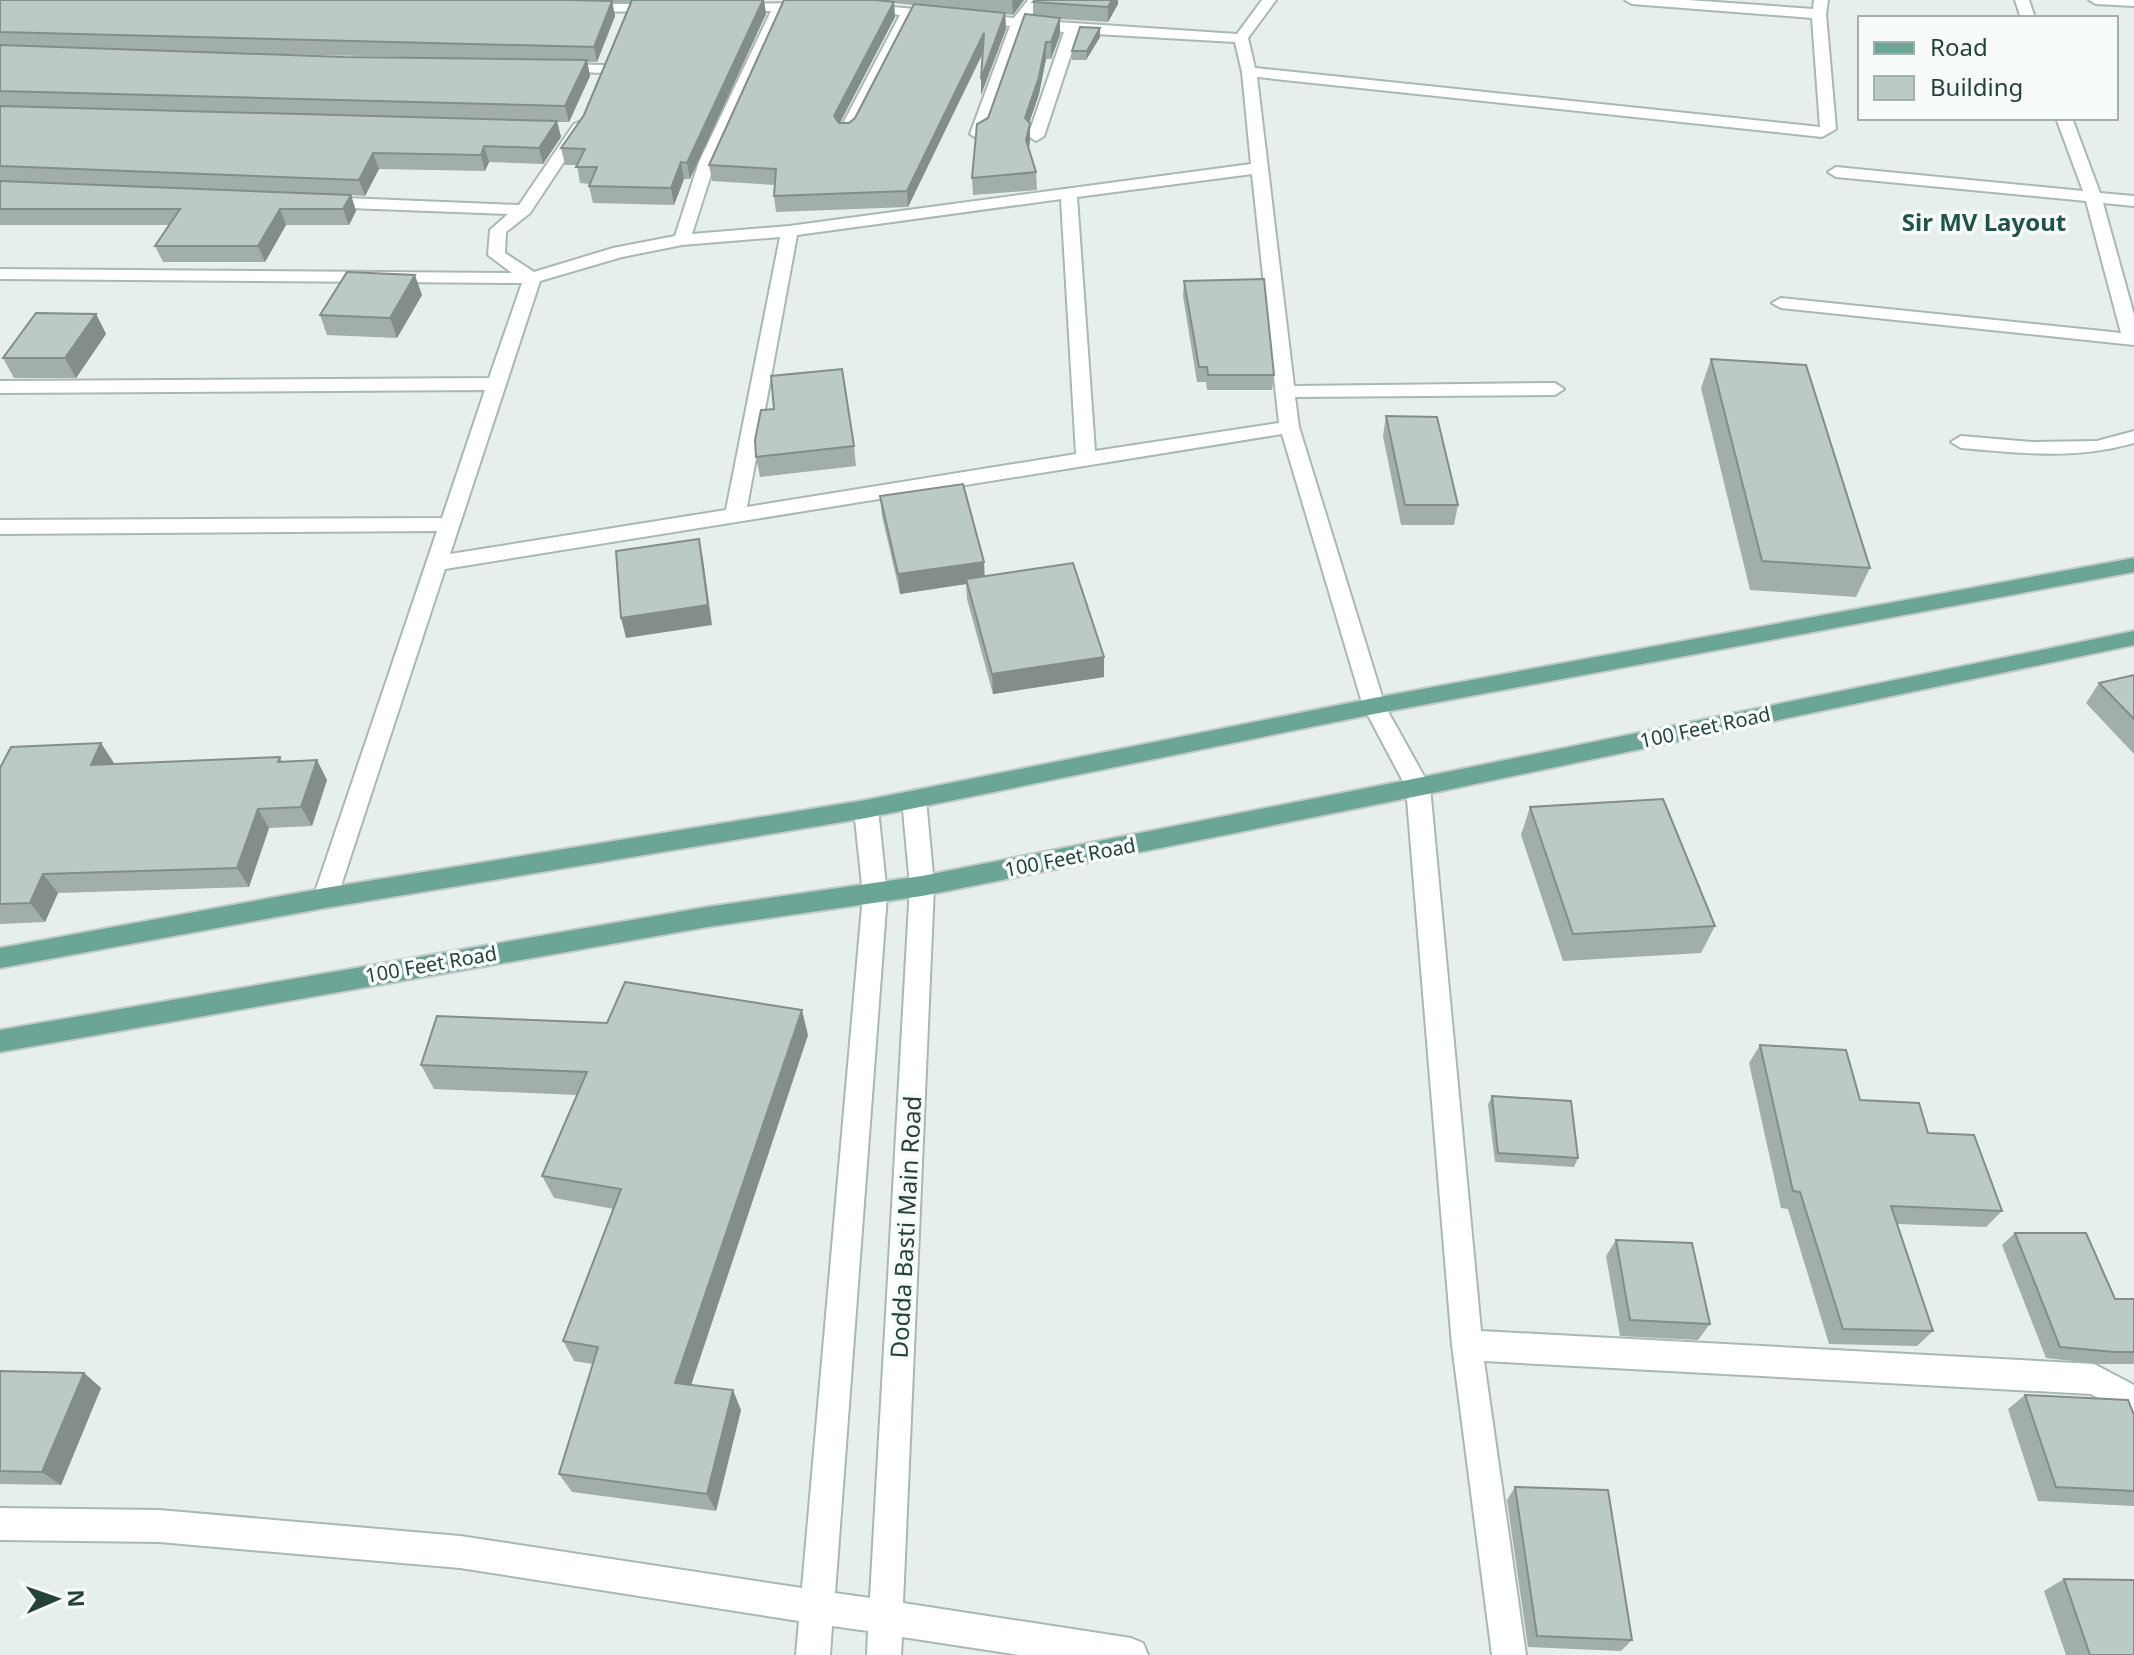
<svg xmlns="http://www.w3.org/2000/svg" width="2134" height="1655" viewBox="0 0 2134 1655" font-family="'Noto Sans',sans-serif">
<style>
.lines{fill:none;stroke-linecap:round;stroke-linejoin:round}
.minor-casing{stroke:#a8b8b2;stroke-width:4}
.major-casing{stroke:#c2cac8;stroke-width:4}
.minor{fill:#fff;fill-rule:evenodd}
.major{fill:#6aa596;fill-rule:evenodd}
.wall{fill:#a1aea9;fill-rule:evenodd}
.shaded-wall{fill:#838d89}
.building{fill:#bbcac4;stroke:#838d89;stroke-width:2}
.labels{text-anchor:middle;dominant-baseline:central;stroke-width:7;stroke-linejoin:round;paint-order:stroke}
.street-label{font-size:20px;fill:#24423a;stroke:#f7fbf9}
.far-district-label{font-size:24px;font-weight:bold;fill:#1f5548;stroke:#f7fbf9}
.near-street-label{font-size:24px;fill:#24423a;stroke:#f7fbf9}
</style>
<rect width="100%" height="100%" fill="#e6efeb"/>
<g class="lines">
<defs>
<g id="minor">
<path d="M1028,0H1042L1028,20L1237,34L1262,0H1276L1248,38L1255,68L1820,127L1812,18L1632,4L1625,0H1688L1813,9L1814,0H1828L1826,14L1836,129L1822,137L1257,77L1294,386L1555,383L1564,389L1555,395L1295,397L1299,427L1385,706L1430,787L1481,1331L2094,1364L2134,1385V1424L2123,1420L2113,1407L2091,1394L1484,1361L1526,1655H1492L1452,1345L1406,787L1363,706L1282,434L445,569L337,898L334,905L325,908L316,905L313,898L437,531L0,534V520L442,518L485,390L0,393V381L489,378L522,283L0,279V269L512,273L488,255L490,230L508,214L322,207L314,202L322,197L519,205L574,124L579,122L587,127L530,213L506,232L505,253L534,272L613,248L675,236L699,162L771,11H733L726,7L728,4L812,3L819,7L812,11H785L715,162L692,234L789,226L1251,164L1242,72L1235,42L1078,33L1044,136L1036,141L1028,136L1064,32L1023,28L986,134L978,139L970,134L1010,26L913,16L854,133L851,136H841L838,133L900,15L860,10V4L1014,18ZM1252,174L1279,423L1095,451L1077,197ZM1061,199L1076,454L747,507L797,235ZM780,237L726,510L450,554L540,281L622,257L682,245Z"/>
<polygon points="2015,0 2029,0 2035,18 2021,18"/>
<polygon points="2089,0 2134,0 2134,6 2096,4"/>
<polygon points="581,4 660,4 667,8 660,12 576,11 574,8"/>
<polygon points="559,64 604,65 611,69 604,73 554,71 552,68"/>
<polygon points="2056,118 2072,118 2100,193 2134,196 2134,206 2103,203 2134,315 2134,345 1781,308 1772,303 1781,298 2121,333 2086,201 1836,177 1828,172 1836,167 2083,191"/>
<path d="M2134,431V443C2075,460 2021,453 1961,448L1951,442L1961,436L2032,442L2097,441Z"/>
<polygon points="914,790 922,793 926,799 934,886 903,1603 1131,1638 1143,1643 1148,1655 1020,1655 902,1637 901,1655 867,1655 868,1631 832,1626 830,1655 796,1655 799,1621 460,1568 159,1542 0,1540 0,1508 159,1510 460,1536 802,1588 863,895 854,809 858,803 866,800 874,803 878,809 887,895 835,1593 870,1598 910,886 902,799 906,793"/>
</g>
<g id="major">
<polygon points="2134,558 2134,572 1374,714 866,818 325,908 0,968 0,948 325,888 866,800 1374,698"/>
<polygon points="2134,631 2134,645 1418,796 922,896 707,927 0,1052 0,1030 707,907 922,876 1418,778"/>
</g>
</defs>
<use href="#minor" class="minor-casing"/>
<use href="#major" class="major-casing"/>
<use href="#minor" class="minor"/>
<use href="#major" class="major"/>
</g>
<g class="wall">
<path d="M0,0H780H764L766,14L690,179H684L674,205L593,203L589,186L590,184L580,183L577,165H565L561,148L584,115L631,2H612L615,16L597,62H587L590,76L569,122H557L561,137L543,164L489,162L485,171L379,169L365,196L351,195L356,211L349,225H286L265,262H163L155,246L169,225H0ZM234,53L447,58L344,57Z"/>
<path d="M784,0H1024L1013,15L1005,14L1006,29L981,95L983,53L908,207L776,212L774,196L775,185L712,181L709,165ZM894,3L913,5L855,118L849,123H840L895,17Z"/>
<polygon points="1035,0 1118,0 1118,4 1108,22 1060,19 1060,35 1051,59 1046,59 1039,94 1029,123 1030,141 1029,147 1036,172 1037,190 973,195 972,178 988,118 1033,15 1033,2"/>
<polygon points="1100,37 1086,60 1072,60 1072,51"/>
<polygon points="1184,281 1274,375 1272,390 1207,390 1206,382 1197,382 1183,296"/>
<polygon points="422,295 397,338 327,335 320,315"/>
<polygon points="96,314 106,334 76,378 14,378 3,358"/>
<polygon points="1711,359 1870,568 1856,597 1750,590 1701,388"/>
<polygon points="1386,416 1458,505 1454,525 1401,525 1383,436"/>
<polygon points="854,446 856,466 760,477 756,457"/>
<polygon points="880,496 985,576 1104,657 1104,677 993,694 967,599 966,584 900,594 882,516"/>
<polygon points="2134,675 2134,754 2086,703 2099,683"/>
<polygon points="280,757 282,761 327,780 312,826 269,828 249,887 58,893 45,922 0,924 0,768"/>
<polygon points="1530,807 1715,926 1701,953 1563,961 1521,835"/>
<polygon points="808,1035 691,1385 741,1410 716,1511 572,1492 559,1474 593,1364 574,1361 563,1341 614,1209 554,1198 542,1176 577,1095 434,1089 421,1065"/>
<polygon points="1760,1045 1860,1100 1928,1133 2002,1211 1986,1227 1896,1224 1933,1331 1917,1346 1829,1344 1788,1209 1781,1208 1749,1063"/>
<polygon points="1492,1096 1578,1158 1574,1167 1495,1162 1488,1105"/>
<polygon points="2015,1233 2115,1299 2134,1299 2134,1364 2100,1364 2046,1358 2002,1245"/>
<polygon points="1616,1240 1710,1324 1698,1340 1620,1336 1606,1256"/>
<polygon points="0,1371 84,1373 101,1388 61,1485 0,1484"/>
<polygon points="2025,1395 2134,1415 2134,1506 2038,1501 2008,1409"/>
<polygon points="1515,1487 1632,1640 1621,1651 1528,1647 1507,1500"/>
<polygon points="2064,1579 2134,1655 2066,1655 2044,1591"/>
</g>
<g class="shaded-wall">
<polygon points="763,0 764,0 766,14 690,179 687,163"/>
<polygon points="1012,0 1024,0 1013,15"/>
<polygon points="1112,0 1118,0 1118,4 1108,22 1108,7"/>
<polygon points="612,1 615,16 597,62 594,47"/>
<polygon points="894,2 895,17 835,132 834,116"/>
<polygon points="1005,13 1006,29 981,95 981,79"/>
<polygon points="1060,18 1060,35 1051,59 1051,42"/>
<polygon points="1100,28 1100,37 1086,60 1087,51"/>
<polygon points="984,33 985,48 908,207 907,191"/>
<polygon points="1046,42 1046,59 1039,94 1025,135 1025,118"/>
<polygon points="587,60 590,76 569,122 565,106"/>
<polygon points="557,121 561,137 543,164 539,148"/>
<polygon points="1030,123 1030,141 1027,157 1026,140"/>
<polygon points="484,146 489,162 485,171 481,155"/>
<polygon points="373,153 379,169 365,196 359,180"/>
<polygon points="681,162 684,179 674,205 671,188"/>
<polygon points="351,195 356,211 349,225 343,209"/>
<polygon points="280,209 286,225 265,262 258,246"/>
<polygon points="415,275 422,295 397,338 390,318"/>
<polygon points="96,314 106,334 76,378 65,358"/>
<polygon points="699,539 703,559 712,625 626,638 621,618"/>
<polygon points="984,562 985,582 966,579 966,584 900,594 898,574"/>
<polygon points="1104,657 1104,677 993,694 992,674"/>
<polygon points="101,743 114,763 104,785 91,765"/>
<polygon points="317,760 327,780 312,826 301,807"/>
<polygon points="258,809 269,828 249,887 237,868"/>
<polygon points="43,874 58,893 45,922 30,903"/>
<polygon points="802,1010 808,1035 685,1403 675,1383"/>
<polygon points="84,1373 101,1388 61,1485 42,1472"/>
<polygon points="733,1390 741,1410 716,1511 707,1494"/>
</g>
<g class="building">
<polygon points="0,0 569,0 612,1 594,47 0,32"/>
<polygon points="632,0 763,0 687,163 681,162 671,188 589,186 597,167 576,167 585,149 561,148 584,115"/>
<polygon points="784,0 876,0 894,2 834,116 839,123 849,123 855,118 914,4 1005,13 981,79 984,33 907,191 774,196 776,169 709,165"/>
<polygon points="1035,0 1112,0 1108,7 1033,2"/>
<polygon points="1025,14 1060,18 1051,42 1046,42 1039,77 1025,118 1030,123 1026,140 1036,172 972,178 977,124 988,118"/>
<polygon points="1080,27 1100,28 1087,51 1072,51"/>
<polygon points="0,45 344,57 587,60 565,106 0,91"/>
<polygon points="0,106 557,121 539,148 484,146 481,155 373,153 359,180 0,166"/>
<polygon points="0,181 351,195 343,209 280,209 258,246 155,246 180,209 0,209"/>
<polygon points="347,272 415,275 390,318 320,315"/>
<polygon points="1264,279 1274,375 1208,375 1207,367 1199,367 1184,281"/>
<polygon points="36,313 96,314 65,358 3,358"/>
<polygon points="1711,359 1806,365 1870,568 1762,561"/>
<polygon points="842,369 854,446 756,457 755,440 761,410 774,409 771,376"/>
<polygon points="1386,416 1437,417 1458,505 1405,505"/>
<polygon points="963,484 984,562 898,574 880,496"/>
<polygon points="699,539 708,605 621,618 616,551"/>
<polygon points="1073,563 1104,657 992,674 966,579"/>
<polygon points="2134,675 2134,719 2099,683"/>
<polygon points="101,743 91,765 280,757 278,762 317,760 301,807 258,809 237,868 43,874 30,903 0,904 0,768 11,747"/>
<polygon points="1663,799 1715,926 1573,934 1530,807"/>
<polygon points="625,982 802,1010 675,1383 733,1390 707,1494 559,1474 598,1347 563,1341 621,1189 542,1176 587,1072 421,1065 437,1016 607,1023"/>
<polygon points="1760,1045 1846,1050 1860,1100 1919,1103 1928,1133 1974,1135 2002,1211 1891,1206 1933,1331 1843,1329 1800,1192 1793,1191"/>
<polygon points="1492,1096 1571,1101 1578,1158 1498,1153"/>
<polygon points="2015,1233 2086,1233 2115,1299 2134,1299 2134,1352 2115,1352 2060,1347"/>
<polygon points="1616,1240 1692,1243 1710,1324 1630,1320"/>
<polygon points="0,1371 84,1373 42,1472 0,1471"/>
<polygon points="2025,1395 2128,1400 2134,1415 2134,1491 2056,1487"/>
<polygon points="1515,1487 1608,1490 1632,1640 1537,1636"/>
<polygon points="2064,1579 2134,1580 2134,1655 2090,1655"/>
</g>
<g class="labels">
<g class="street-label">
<text transform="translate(1705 727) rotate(-12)">100 Feet Road</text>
<text transform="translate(1070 857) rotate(-11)">100 Feet Road</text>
<text transform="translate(431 964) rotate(-10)">100 Feet Road</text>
</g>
<g class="far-district-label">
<text x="1984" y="221">Sir MV Layout</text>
</g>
<g class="near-street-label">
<text transform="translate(905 1227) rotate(-87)">Dodda Basti Main Road</text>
</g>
</g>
<rect x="1858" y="16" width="260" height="104" fill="#f7fbf9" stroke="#a3b1ad" stroke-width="2"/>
<rect x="1874" y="42" width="40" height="12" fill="#6aa596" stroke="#a3b1ad" stroke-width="2"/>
<text x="1930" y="56" font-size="24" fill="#24423a">Road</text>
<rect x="1874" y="76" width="40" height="24" fill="#bbcac4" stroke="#a3b1ad" stroke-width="2"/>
<text x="1930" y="96" font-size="24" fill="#24423a">Building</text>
<g transform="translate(56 1599) rotate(88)" stroke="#f7fbf9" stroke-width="6" paint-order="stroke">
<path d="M0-6L14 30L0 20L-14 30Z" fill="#24423a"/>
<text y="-12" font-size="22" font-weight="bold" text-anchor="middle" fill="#24423a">N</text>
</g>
</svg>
